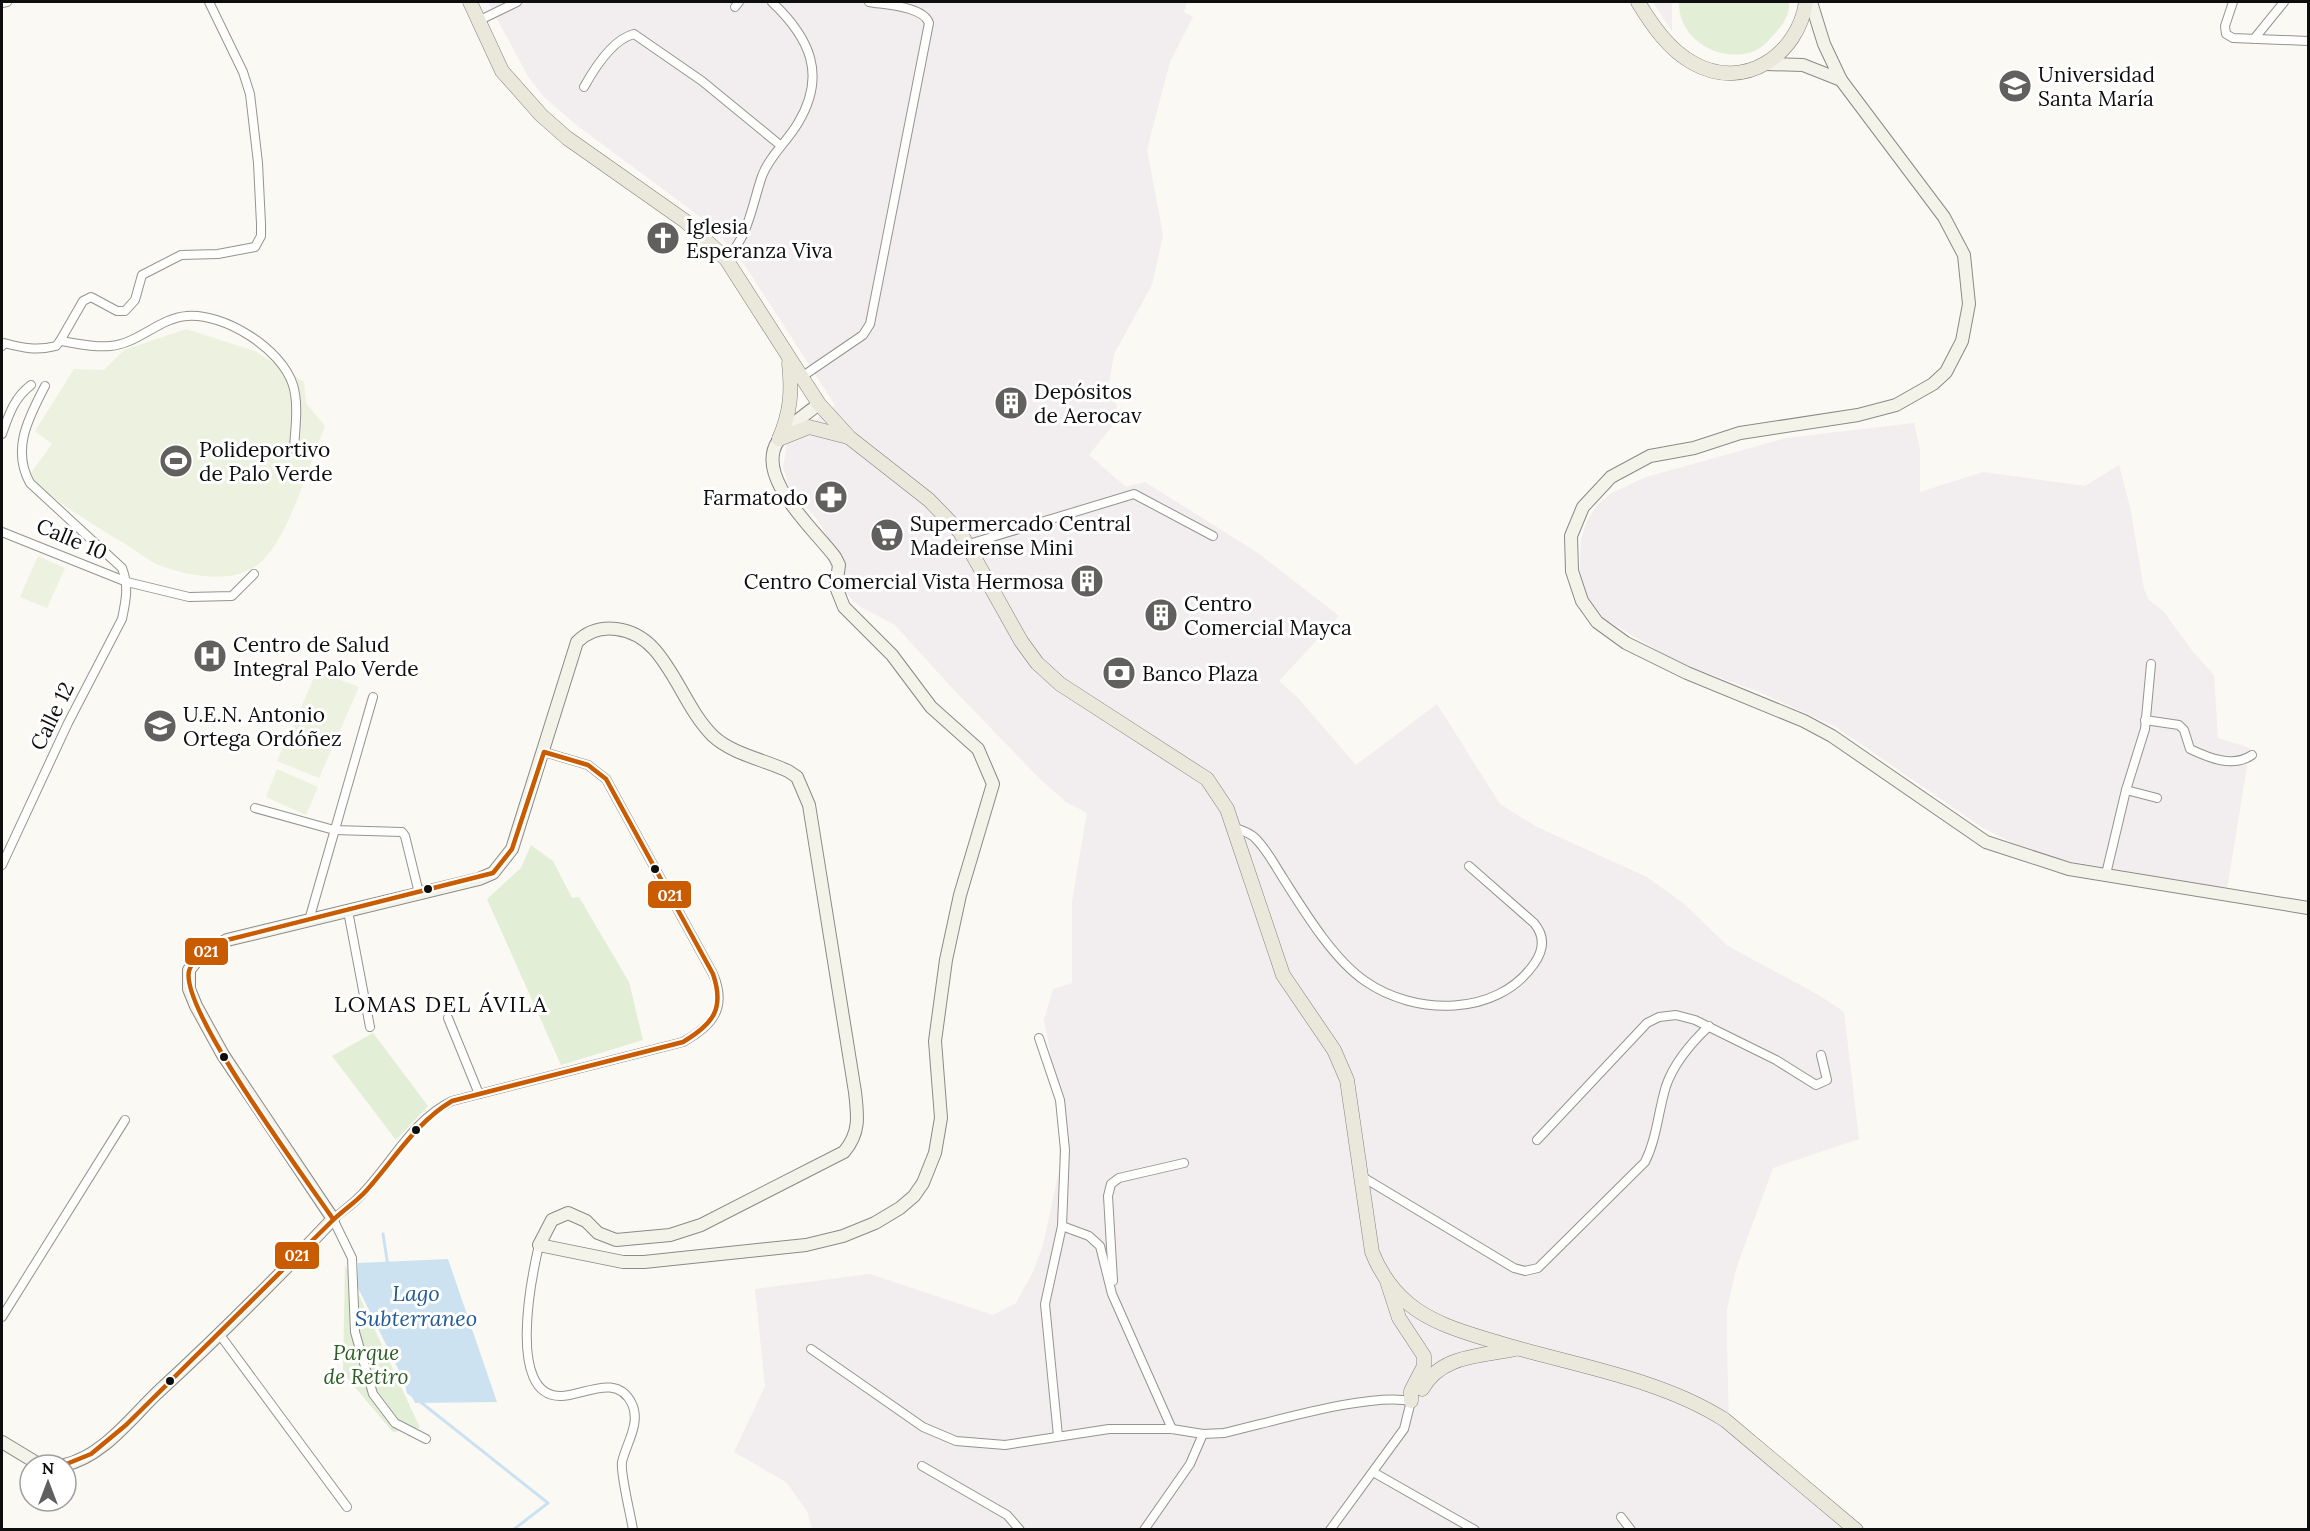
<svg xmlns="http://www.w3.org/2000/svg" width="2310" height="1531" viewBox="0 0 2310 1531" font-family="Lora,serif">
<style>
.industrial{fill:#f2edef}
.green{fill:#e2eed5}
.pitch{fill:#ecf2df}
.water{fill:#cde2f1}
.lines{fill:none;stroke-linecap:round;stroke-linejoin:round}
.stream{stroke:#cde2f1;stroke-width:3}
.street-casing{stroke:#949491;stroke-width:10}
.secondary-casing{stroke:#8b8a88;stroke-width:14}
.primary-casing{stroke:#82817e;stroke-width:15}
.street{stroke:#fefefd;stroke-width:8}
.secondary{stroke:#f4f3ea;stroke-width:12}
.primary{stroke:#eae7db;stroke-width:14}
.bus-1-casing{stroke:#fff;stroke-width:9}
.bus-1{stroke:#c95b00;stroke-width:4.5}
.bus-dot{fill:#0e0e0e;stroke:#fff;stroke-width:2}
.labels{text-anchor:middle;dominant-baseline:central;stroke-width:6;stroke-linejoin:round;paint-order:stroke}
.poi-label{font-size:21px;fill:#0e0e0e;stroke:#fff;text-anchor:start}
.street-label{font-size:21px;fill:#0e0e0e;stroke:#fff}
.park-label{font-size:21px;font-style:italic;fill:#2d5f25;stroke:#fff}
.neighbourhood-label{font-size:22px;letter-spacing:1.5px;fill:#0e0e0e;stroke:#fff}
.water-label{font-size:22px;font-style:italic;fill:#245b93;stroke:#fff}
.line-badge{stroke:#fff;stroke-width:2}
.badge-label{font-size:16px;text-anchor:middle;font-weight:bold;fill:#fff}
</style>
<rect width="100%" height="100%" fill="#faf9f3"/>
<g class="industrial">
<polygon points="488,2 1187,2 1184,12 1193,17 1170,62 1147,149 1163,235 1152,285 1114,354 1108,390 1117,406 1113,425 1089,455 1126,487 1145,482 1258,553 1339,616 1279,681 1298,698 1356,765 1437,704 1500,804 1537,827 1647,877 1684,904 1728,946 1822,997 1844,1012 1859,1139 1773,1168 1736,1269 1727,1309 1727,1345 1729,1427 1853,1529 812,1529 807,1511 786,1482 734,1452 765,1386 755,1289 870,1274 993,1315 1016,1303 1034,1270 1043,1245 1059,1171 1059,1097 1044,1020 1053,989 1072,983 1072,901 1087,813 1066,802 1040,779 952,688 895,625 859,606 845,592 832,544 817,519 790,489 783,467 787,444 794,436 835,405 746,267 710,224 579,127 545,98 529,78"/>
<polygon points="1653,2 1672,2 1672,31 1660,13"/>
<polygon points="1914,423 1920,449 1920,492 1983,472 2085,486 2119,465 2130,507 2144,589 2149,600 2164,612 2193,652 2214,675 2218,738 2250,748 2227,889 2069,861 2025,849 1983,828 1836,727 1757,691 1679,663 1603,618 1585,598 1579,584 1581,540 1587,521 1598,504 1612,493 1646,477 1786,438"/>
</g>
<g class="green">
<path d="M1679,2H1789C1790,14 1785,21 1777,31C1770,39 1763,48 1752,52C1717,63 1678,38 1679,2Z"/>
<polygon points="531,845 553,861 572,898 579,897 629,982 643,1040 561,1065 487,899 521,868"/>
<polygon points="373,1033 428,1106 396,1140 332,1056"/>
<polygon points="345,1265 420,1428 393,1432 343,1373"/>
</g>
<g class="pitch">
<path d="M186,329L255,351L304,382L306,403L325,426C310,463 291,529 265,558C240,586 192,577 161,566C148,561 134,549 122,542C89,522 57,503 28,477L52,444L35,431L74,369L104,370L124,350Z"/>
<polygon points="38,556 65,568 47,608 20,597"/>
<polygon points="317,671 359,687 319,778 277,761"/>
<polygon points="277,769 318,787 306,815 266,797"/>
</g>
<polygon class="water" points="448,1259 497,1402 415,1403 358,1288 358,1263"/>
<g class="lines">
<g class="stream">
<polyline points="383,1234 388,1266"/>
<polyline points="407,1385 408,1392 413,1396"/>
<polyline points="418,1400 548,1503 513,1530"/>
</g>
<defs>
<g id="street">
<polyline points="2233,2 2225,26 2226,34 2233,38 2308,41"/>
<polyline points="2,3 7,2"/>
<polyline points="735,7 739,2"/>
<polyline points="478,21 517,2"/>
<polyline points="2254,39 2284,2"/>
<path d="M584,87C594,69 613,39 634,34L702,81L780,145"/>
<path d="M726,259C749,236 752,205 762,176C770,155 787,142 798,123C827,75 810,38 772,2"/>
<polyline points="60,341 83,301 91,297 117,311 125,311 135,300 142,275 181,255 218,254 255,247 261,236 261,224 258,163 250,94 243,72 209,2"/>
<path d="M2,346L4,343C23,348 37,351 56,346L60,341C76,343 94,348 110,346C138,344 159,318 187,316C224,313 281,348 293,385C299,405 295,429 294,449"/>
<path d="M800,378L863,335L870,324L929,23C923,6 885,5 869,2"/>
<path d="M2,434C9,414 14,398 31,385"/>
<polyline points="2,532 127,582 189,597 232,596 254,574"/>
<polyline points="969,544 1134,494 1213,536"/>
<path d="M2145,720L2179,725L2184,730L2190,749C2209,758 2233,768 2252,755"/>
<polyline points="2126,790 2157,798"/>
<polyline points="255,808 334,830 402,832 405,836 419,893"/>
<path d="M1233,827C1240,830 1248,832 1254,837C1266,848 1274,864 1283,878C1304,911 1333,959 1365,981C1415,1016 1497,1017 1534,964C1544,950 1545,936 1534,923L1469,866"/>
<path d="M2,865L68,723L122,619C126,600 129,586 122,568L30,483C11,449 29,417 45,386"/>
<polyline points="2106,874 2126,790 2145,729 2151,664"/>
<polyline points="348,911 370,1027"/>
<polyline points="309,920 373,697"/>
<polyline points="448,1018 479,1094"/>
<polyline points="1039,1038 1060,1100 1065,1150 1062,1226 1045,1304 1058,1436"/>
<polyline points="1537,1140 1647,1023 1659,1017 1676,1015 1695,1020 1776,1060 1816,1085 1827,1080 1821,1055"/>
<path d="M1361,1176L1514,1268L1525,1271L1538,1268L1645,1162C1657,1138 1658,1112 1666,1086C1674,1063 1691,1043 1709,1026"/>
<polyline points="1062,1226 1089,1236 1100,1246 1112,1294 1172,1429"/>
<path d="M539,1245C532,1275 506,1397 561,1396C583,1396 617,1372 632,1404C641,1423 626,1444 622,1462C620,1473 631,1516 633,1530"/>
<polyline points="1113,1281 1108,1196 1111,1184 1119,1178 1184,1163"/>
<polyline points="2,1317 125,1120"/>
<polyline points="220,1335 347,1507"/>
<path d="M811,1349L923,1427L956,1441L1005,1445L1109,1429H1172L1203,1434L1224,1433C1269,1423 1369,1392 1411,1401L1404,1429L1330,1530"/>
<path d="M426,1439L395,1423L373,1394L355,1332L352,1258L333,1219C344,1210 356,1202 365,1191C393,1161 414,1119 452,1101L683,1042C712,1026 728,1008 713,974L606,779L588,765L544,752"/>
<polyline points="922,1466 1007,1515 1020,1530"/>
<polyline points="1373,1472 1475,1530"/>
<polyline points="1621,1517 1631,1530"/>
<polyline points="1144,1530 1190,1464 1203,1434"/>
</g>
<g id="secondary">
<polyline points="1811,2 1824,44 1841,80 1944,217 1964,255 1969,304 1962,341 1946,372 1933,384 1896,405 1858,415 1740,433 1694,448 1650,456 1611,477 1583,507 1571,536 1572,571 1582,601 1597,622 1626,643 1687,673 1804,721 1832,736 1986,842 2069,869 2308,908"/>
<polyline points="1766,64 1803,65 1841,80"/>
<polyline points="2,1442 40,1465"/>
<path d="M64,1465C102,1457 130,1419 157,1393C218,1337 276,1279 333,1219L223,1055L196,1006L189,989V970L200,956L227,940L479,879L493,873L512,849L577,642C599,620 634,627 654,649C678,676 688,711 713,736C732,754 765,760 788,771L797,777L809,805L855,1092C858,1117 860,1133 844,1152L701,1225L670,1235L616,1240L598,1233L586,1221L568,1213L552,1220L539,1245L623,1262H644L806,1245L843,1236L875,1223L900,1208L914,1196L923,1183L935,1153L941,1118L935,1041L946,960L960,895L993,784L978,749L931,707L892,655L844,607L836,587L839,565L835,557C814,529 754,477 778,441C787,427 806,414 819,404"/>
</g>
<g id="primary">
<path d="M470,2L502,71L541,115L567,138L685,221L726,259L819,404L850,438L929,500L960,532L1021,641L1037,663L1060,684L1207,779L1227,809L1283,975L1334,1050L1347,1080L1372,1252C1380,1272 1392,1290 1409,1304C1433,1324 1467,1333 1496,1342C1571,1365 1660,1378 1725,1420L1856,1530"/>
<path d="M1638,2C1652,25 1669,50 1693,63C1744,92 1798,55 1806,2"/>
<path d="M779,439C791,412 792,391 789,363"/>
<polyline points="779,439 809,427 848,437"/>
<polyline points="1387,1281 1399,1318 1424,1356 1424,1366 1411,1391 1411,1401"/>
<path d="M1422,1389C1442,1354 1480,1357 1515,1349"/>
</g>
</defs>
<use href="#street" class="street-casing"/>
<use href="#secondary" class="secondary-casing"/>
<use href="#primary" class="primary-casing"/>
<use href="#street" class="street"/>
<use href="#secondary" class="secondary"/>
<use href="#primary" class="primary"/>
<defs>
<path id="bus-1" d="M64,1465L91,1454L126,1425L331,1222C342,1211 355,1203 366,1191C394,1160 415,1123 452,1101L683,1042C713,1024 725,1009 713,974L606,779L588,765L544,752L512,849L493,873L227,940C215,947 193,956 189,971C180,1010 306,1179 333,1219"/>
</defs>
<use href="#bus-1" class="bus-1-casing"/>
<use href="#bus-1" class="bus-1"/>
</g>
<defs>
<symbol id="university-disc" viewBox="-11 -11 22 22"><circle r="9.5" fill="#61605e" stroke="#fff"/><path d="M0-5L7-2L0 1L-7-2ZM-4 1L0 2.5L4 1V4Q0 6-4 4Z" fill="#fff"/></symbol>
<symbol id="church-disc" viewBox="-11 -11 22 22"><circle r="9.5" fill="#61605e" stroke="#fff"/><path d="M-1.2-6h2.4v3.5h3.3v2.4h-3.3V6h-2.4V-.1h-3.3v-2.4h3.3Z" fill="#fff"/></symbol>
<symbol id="building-disc" viewBox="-11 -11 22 22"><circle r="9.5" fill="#61605e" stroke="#fff"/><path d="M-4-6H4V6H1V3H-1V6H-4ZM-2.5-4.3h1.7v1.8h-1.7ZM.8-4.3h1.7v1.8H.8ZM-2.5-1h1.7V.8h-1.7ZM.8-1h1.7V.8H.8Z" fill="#fff"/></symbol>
<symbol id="stadium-disc" viewBox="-11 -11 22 22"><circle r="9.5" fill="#61605e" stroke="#fff"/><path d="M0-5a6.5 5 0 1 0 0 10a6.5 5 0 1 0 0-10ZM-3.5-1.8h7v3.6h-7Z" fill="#fff"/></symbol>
<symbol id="pharmacy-disc" viewBox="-11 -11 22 22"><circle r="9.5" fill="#61605e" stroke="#fff"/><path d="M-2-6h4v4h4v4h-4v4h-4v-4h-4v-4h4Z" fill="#fff"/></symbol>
<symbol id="supermarket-disc" viewBox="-11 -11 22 22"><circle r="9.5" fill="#61605e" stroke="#fff"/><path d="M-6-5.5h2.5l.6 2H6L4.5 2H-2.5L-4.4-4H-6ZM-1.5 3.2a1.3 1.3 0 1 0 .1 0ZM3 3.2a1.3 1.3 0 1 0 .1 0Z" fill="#fff"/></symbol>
<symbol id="hospital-disc" viewBox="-11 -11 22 22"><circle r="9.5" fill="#61605e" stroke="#fff"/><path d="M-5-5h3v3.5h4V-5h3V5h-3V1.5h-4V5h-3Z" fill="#fff"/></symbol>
<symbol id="bank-disc" viewBox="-11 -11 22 22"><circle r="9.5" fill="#61605e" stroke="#fff"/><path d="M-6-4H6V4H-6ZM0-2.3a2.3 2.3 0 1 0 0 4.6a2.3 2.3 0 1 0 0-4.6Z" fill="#fff"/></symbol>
<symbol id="school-disc" viewBox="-11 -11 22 22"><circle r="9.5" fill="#61605e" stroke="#fff"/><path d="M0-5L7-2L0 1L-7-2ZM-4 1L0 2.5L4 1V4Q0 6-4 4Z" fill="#fff"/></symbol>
</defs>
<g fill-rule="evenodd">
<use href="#university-disc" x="1996" y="67" width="38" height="38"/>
<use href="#church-disc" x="644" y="219" width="38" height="38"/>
<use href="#building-disc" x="992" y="384" width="38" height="38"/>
<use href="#stadium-disc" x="157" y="442" width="38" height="38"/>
<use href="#pharmacy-disc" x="812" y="478" width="38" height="38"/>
<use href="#supermarket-disc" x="868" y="516" width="38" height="38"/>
<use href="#building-disc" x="1068" y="562" width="38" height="38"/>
<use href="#building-disc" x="1142" y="596" width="38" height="38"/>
<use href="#hospital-disc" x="191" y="637" width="38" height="38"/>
<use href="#bank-disc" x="1100" y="654" width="38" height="38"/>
<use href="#school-disc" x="141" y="707" width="38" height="38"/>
</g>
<g class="bus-dot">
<circle cx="655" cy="869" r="5"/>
<circle cx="428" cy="889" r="5"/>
<circle cx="224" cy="1057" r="5"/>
<circle cx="416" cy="1130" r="5"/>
<circle cx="170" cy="1381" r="5"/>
</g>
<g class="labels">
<g class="poi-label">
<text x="2038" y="74">Universidad<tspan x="2038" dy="24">Santa María</tspan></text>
<text x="686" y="226">Iglesia<tspan x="686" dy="24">Esperanza Viva</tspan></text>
<text x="1034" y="391">Depósitos<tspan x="1034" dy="24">de Aerocav</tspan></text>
<text x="199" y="449">Polideportivo<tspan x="199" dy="24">de Palo Verde</tspan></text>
<text x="808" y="497" text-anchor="end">Farmatodo</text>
<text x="910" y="523">Supermercado Central<tspan x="910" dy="24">Madeirense Mini</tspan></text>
<text x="1064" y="581" text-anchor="end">Centro Comercial Vista Hermosa</text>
<text x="1184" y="603">Centro<tspan x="1184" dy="24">Comercial Mayca</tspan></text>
<text x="233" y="644">Centro de Salud<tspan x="233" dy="24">Integral Palo Verde</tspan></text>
<text x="1142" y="673">Banco Plaza</text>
<text x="183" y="714">U.E.N. Antonio<tspan x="183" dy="24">Ortega Ordóñez</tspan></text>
</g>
<g class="street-label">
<text transform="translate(72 539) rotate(23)">Calle 10</text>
<text transform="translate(52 716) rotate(-64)">Calle 12</text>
</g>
<g class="park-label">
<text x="366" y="1352">Parque<tspan x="366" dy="24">de Retiro</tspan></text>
</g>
<g class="neighbourhood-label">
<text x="441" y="1004">LOMAS DEL ÁVILA</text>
</g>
<g class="water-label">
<text x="416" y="1293">Lago<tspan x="416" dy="25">Subterraneo</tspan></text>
</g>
</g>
<g class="line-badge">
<rect x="647" y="880" width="45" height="29" rx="6" fill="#c95b00"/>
<rect x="184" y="937" width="45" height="29" rx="6" fill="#c95b00"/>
<rect x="274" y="1241" width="46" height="29" rx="6" fill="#c95b00"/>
</g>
<g class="badge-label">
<text x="670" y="901">021</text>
<text x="206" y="957">021</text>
<text x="297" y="1261">021</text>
</g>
<rect width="2310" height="1531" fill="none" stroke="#0e0e0e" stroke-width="6"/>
<g transform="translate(48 1483)"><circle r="28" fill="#ffffff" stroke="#9f9f9f" stroke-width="1.5"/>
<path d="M0-4.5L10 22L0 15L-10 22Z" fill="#61605e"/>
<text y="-9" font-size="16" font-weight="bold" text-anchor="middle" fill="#0e0e0e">N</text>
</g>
</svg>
